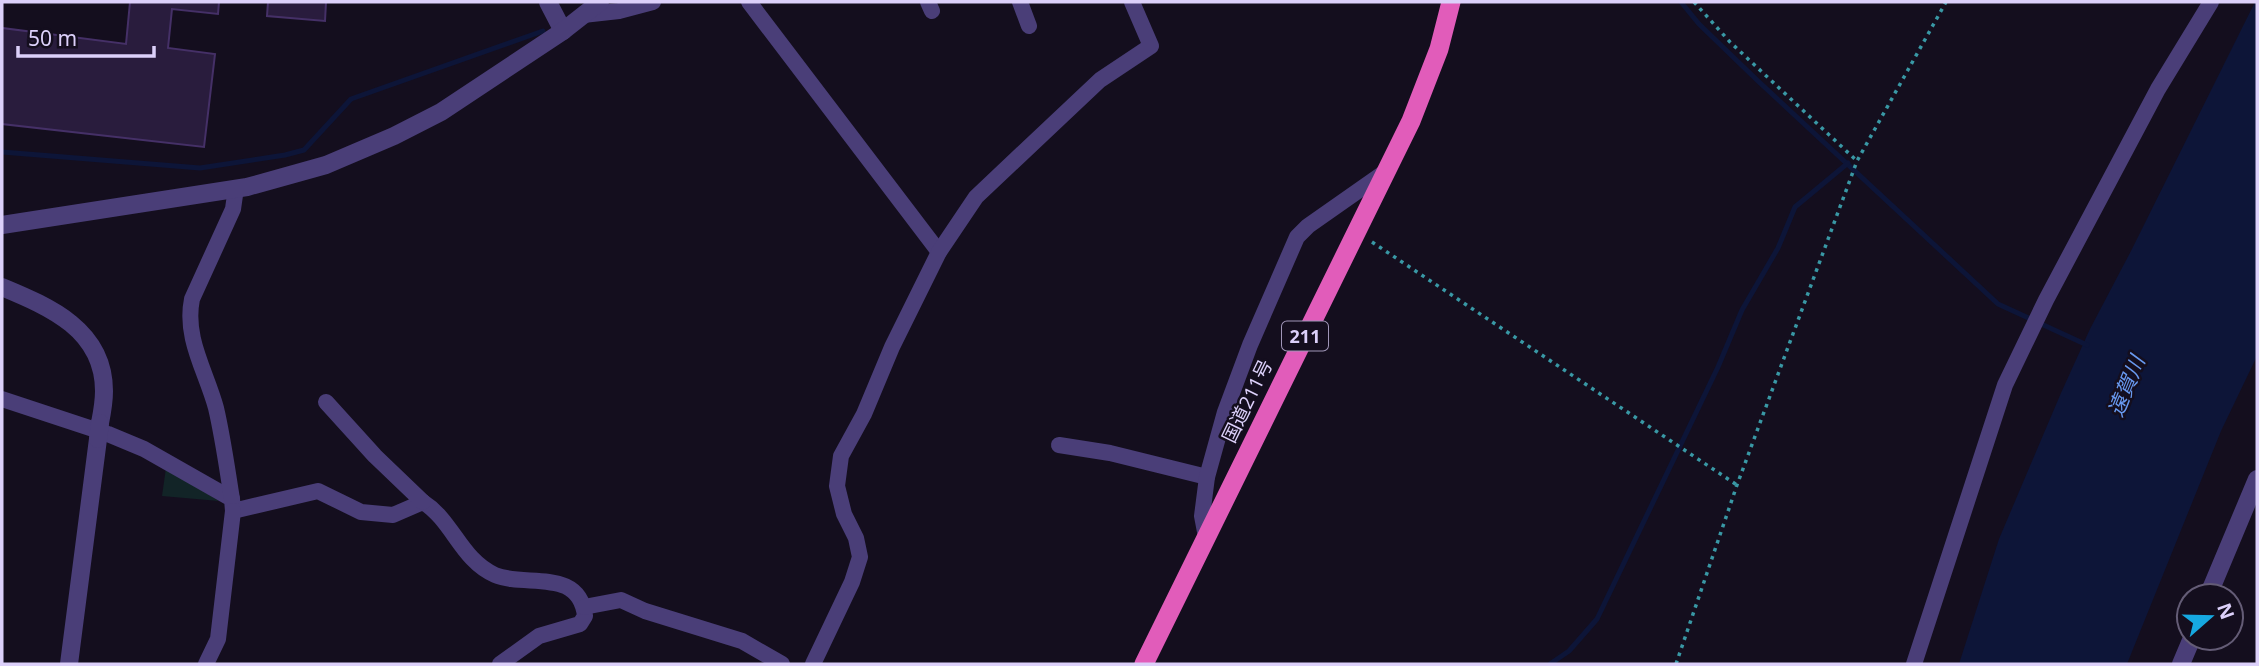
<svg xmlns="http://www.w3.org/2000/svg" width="2259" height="666" viewBox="0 0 2259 666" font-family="'Noto Sans','Noto Sans JP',sans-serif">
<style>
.green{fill:#122427}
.water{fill:#0d1538}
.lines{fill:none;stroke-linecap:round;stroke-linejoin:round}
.stream{stroke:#0d1538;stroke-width:5}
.building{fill:#291c3d;stroke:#453067;stroke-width:2}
.path{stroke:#3998a5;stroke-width:3.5;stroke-dasharray:3.5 5;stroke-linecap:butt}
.minor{stroke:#4a3e78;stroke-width:16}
.tertiary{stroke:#4a3e78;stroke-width:18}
.trunk{stroke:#e15cba;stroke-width:19}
.tertiary-bridge{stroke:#4a3e78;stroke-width:18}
.labels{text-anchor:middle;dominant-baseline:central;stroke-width:5;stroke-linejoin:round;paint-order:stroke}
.shield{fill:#140e1e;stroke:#a096b8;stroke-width:2}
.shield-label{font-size:18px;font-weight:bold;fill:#dcd0fa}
.street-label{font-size:19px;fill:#dcd0fa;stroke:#140e1e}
.water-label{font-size:21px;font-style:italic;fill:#6899f0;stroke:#140e1e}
</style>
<rect width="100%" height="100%" fill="#140e1e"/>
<polygon class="green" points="166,468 219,501 162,496"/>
<polygon class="water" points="2255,2 2257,2 2257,356 2221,431 2127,664 1959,664 1999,539 2061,393 2090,329 2132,249"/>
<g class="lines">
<g class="stream">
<polyline points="1681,2 1699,24 1758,81 1998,304 2087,345"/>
<polyline points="2,152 200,168 285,155 304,150 351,99 543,31"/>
<polyline points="1550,664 1569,651 1597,619 1718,367 1742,310 1778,248 1795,207 1848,163"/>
</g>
</g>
<g class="building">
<polygon points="126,2 219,2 218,14 172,9 168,48 215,54 204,147 2,124 2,28 126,44 130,2"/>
<polygon points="268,2 326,2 325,21 267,16"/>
</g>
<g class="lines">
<g class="path">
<polyline points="1694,2 1730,42 1857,161"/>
<polyline points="1372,242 1737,485"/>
<polyline points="1676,664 1737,485 1857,161 1946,2"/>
</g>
<g class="minor">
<polyline points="749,2 939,252"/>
<polyline points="928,2 932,11"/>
<polyline points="1020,2 1029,26"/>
<polyline points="583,15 619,11 653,2"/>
<path d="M2,399L108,434L144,449L232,499L233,511L318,491L361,512L393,515L423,502C453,521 461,560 495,575C526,588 579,567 585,616L580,624L539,636L500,664"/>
<polyline points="326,402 375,456 423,502"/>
<polyline points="1059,445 1110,453 1207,477"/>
<path d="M232,499C227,468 223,438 216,408C206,371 184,338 192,299L233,209L236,188"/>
<polyline points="1206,537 1202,516 1207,477 1225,412 1250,345 1297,237 1308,226 1385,172"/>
<polyline points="584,607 621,600 645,611 742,641 782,664"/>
<polyline points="206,664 218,639 233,511"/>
<polyline points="813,664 852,582 860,557 856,538 844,514 837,486 841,456 864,414 892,347 939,252 976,197 1100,80 1151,46 1132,2"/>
<polyline points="1914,664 2005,385 2046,300 2158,89 2211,2"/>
</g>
<g class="tertiary">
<polyline points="548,2 563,31"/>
<polyline points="2,225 247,187 326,165 394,136 441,112 563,31 600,2"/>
<path d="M2,287C50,307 104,330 104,391C104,402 102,413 100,423"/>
<polyline points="2208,596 2257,479"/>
<polyline points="69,664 98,439"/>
<polyline points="2181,664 2192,638"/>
</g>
<polyline class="trunk" points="1144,664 1411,121 1439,49 1451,2"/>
<polyline class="tertiary-bridge" points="98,439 100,423"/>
</g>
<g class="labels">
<rect class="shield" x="1282" y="321.5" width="46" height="29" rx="5"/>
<g class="shield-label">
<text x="1305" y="336">211</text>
</g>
<g class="street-label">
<text transform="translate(1247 401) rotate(-64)">国道211号</text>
</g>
<g class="water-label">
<text transform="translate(2126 386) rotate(-68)">遠賀川</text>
</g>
</g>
<rect width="2259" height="666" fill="none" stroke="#dcd0fa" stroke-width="7"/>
<g transform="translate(2210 617) rotate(70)"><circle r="33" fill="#140e1e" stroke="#645c76" stroke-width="2"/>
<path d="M0-5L12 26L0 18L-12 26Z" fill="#16a8e0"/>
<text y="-10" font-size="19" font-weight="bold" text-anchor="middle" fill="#dcd0fa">N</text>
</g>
<path d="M18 46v10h136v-10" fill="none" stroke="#dcd0fa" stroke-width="3.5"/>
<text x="28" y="46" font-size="21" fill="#dcd0fa" stroke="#140e1e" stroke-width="5" paint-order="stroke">50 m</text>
</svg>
